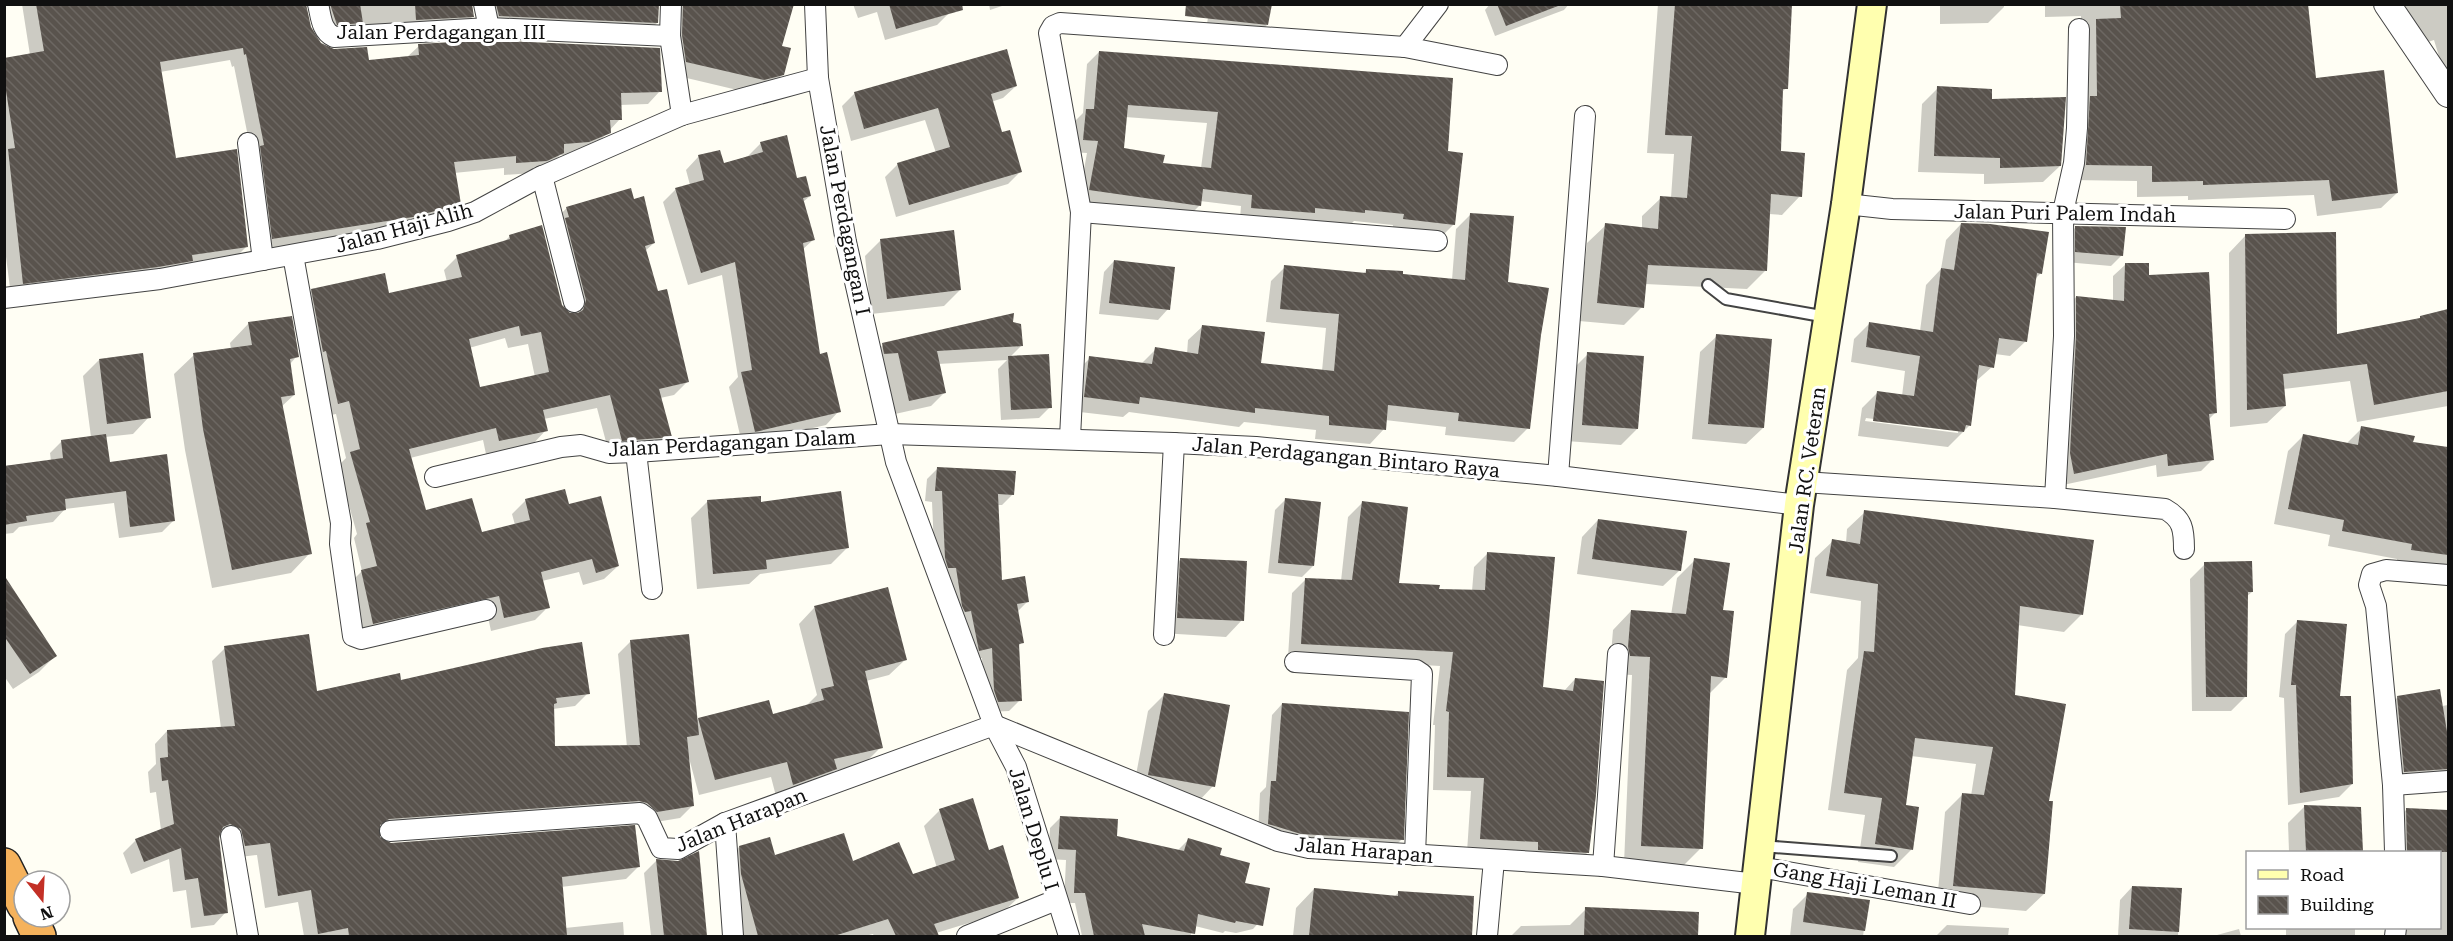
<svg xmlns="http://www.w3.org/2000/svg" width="2453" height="941" viewBox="0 0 2453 941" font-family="'Roboto Serif',serif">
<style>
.shadow{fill:#0003;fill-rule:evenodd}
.building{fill:url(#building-back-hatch);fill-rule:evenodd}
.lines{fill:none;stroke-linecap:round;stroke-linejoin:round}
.service-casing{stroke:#434343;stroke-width:14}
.minor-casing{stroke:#434343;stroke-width:22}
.tertiary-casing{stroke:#434343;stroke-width:28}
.secondary-casing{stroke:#323232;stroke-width:32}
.motorway-casing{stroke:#212121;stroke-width:36}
.service{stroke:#fff;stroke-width:10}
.minor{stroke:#fff;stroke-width:20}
.tertiary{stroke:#fff;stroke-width:26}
.secondary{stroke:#ffffaf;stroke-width:28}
.motorway{stroke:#f5b25c;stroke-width:33}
.labels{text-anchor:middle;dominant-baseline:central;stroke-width:6;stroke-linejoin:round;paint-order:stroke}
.street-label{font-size:20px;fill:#101010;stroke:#fff}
</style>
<defs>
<pattern id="building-back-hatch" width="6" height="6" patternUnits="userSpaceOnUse" patternTransform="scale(1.5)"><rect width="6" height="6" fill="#59534d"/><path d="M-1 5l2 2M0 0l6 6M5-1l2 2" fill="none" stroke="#6c6762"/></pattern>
</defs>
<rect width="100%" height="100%" fill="#fffef4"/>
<g class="shadow">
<polygon points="22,4 658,4 657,23 644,36 486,29 481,9 472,5 473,16 460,29 404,32 403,22 355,29 325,37 315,9 305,5 310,28 317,40 327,49 368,62 406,58 419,46 660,91 648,104 620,105 620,119 596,145 575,155 560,155 550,166 533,173 504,175 504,168 454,173 459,204 446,216 260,251 252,157 234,66 232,67 230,60 160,72 175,160 246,247 233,260 11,296 4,241 4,59 30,55"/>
<polygon points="659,4 792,4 780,48 783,74 770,87 750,93 674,75 665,7"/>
<polygon points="853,4 945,4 948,14 937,25 885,40 877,12 858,18"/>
<polygon points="989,4 1008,4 990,10"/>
<polygon points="1210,4 1267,25 1251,41 1205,37"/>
<polygon points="1490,4 1569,4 1564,10 1495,36 1485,10"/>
<polygon points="1658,4 1791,4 1786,88 1781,93 1779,152 1800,196 1782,215 1769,214 1765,271 1747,289 1645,284 1642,307 1624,325 1579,321 1587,243 1606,225 1642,228 1642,216 1661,198 1671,198 1674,154 1647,153"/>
<polygon points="1940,4 2004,4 2004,7 1988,23 1940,24"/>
<polygon points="2045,4 2266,4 2315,80 2397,193 2381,208 2317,216 2314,195 2188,200 2188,196 2137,197 2137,181 2071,180 2082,106 2081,16 2045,17"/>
<polygon points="2405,4 2448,4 2448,86 2434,40 2419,45"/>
<path d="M1099,52L1446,152L1454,224L1442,236L1392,231L1393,225L1354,221L1351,224L1306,220L1302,225L1240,219L1241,206L1200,201V205L1188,217L1078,202L1087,153L1072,152L1074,122L1083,113L1087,64ZM1125,117L1207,123L1201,168L1162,164L1123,150Z"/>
<polygon points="1016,86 1003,98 991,102 1001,134 1021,171 1008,184 896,217 885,177 898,164 936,153 925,120 851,141 842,106 855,93"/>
<polygon points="1938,88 1990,101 2060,166 2043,182 1984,184 1984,174 1918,172 1922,104"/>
<polygon points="761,143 810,196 803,202 813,240 802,250 819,356 839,411 826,425 742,444 729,387 738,377 722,275 688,285 663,202 676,189 690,185 686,170 699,156 723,165 748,156"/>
<path d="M633,201L654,243L645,251L657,293L688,381L674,395L660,398L670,437L657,450L609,453L597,408L544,419L546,430L533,444L486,454L483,440L410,458L425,512L481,534L515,525L512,514L526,500L568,506L618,566L604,579L583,585L579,572L542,581L548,607L535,620L491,631L486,608L360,636L348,585L362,571L354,538L357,534L338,466L346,458L336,414L325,416L299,304L312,290L388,295L447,282L444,270L457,257L503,243L510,236L561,306L570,315H573L552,233L553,221L567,208ZM505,338L508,348L528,344L535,377L478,389L469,348Z"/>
<polygon points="1470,215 1507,283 1539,335 1528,428 1514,442 1445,435 1446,427 1385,420 1384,429 1370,444 1315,439 1316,430 1244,422 1239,427 1129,412 1123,417 1071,411 1076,372 1090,358 1141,364 1156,349 1187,354 1188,340 1203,326 1259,364 1322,371 1326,328 1266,322 1271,281 1285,267 1363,274 1367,270 1452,280 1456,229"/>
<path d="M1961,224L2041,273L2034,280L2026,341L2010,356L1995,354L1992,367L1975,382L1970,425L1948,447L1858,436L1862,408L1877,393L1902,396L1905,371L1851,362L1854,339L1870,323L1920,331L1926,285L1941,269L1946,240ZM1866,418L1958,430V433L1865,421Z"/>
<polygon points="2076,227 2122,255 2111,266 2065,262 2065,238"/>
<polygon points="2246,235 2336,336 2417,320 2421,317 2448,310 2448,406 2357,422 2350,381 2283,389 2285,406 2267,423 2230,427 2229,253"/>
<polygon points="881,240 960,290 944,306 871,314 865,256"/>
<polygon points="1114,261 1168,309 1158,320 1099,314 1104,272"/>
<polygon points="2125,265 2215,413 2208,420 2213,459 2201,471 2157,477 2156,465 2063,485 2064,309 2076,297 2113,302 2113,276"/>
<polygon points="249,323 297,356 290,364 294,395 281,407 310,553 291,573 212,588 185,450 174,374 194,355 231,349 230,343"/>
<polygon points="1011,323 1021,346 1009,358 1050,407 1039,418 1001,420 998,369 1007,360 938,364 945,392 931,406 895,414 868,359 883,345"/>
<polygon points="1717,336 1763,428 1746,444 1692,439 1700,352"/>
<polygon points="1588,354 1637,429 1621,445 1566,441 1572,370"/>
<polygon points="99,360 149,417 133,434 105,437 108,464 174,520 162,532 119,538 114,503 65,509 53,522 19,527 13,533 4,534 4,466 51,461 50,453 62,441 91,437 83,376"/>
<polygon points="2362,428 2412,444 2448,449 2448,572 2397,564 2397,559 2328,546 2330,535 2274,524 2288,451 2303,436 2347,443"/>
<polygon points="938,468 1013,494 1002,505 997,505 1001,582 1028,601 1017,612 1022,642 1018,647 1020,700 1009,711 988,712 984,702 982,658 969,661 935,570 932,502 925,501 927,479"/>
<polygon points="1285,500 1313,566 1302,577 1268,573 1275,510"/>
<polygon points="707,502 760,504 847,548 831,564 760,574 749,584 697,589 691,518"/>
<polygon points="1362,503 1397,584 1438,590 1472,591 1474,567 1488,553 1541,688 1564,691 1575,679 1588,852 1574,867 1467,852 1471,791 1433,790 1435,725 1433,725 1440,666 1288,657 1292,593 1306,579 1341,581 1348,517"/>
<polygon points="1865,512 2082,614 2064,632 2017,625 2013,697 2047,802 2044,894 2026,911 1937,903 1945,812 1962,795 1971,796 1976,764 1911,756 1904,807 1912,849 1894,867 1858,862 1865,815 1828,810 1847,670 1858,658 1861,601 1810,593 1815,558 1833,541 1846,543 1847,529"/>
<polygon points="1598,520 1680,570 1663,586 1577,574 1582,537"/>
<polygon points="1181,559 1242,620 1226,637 1161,633 1164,576"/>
<polygon points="1695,560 1721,612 1726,677 1708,695 1701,848 1683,866 1624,864 1632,675 1612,674 1610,666 1613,630 1631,611 1671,615 1677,578"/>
<polygon points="2205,564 2252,592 2246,597 2245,697 2231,711 2192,711 2190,579"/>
<polygon points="4,580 55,656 39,672 13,689 4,676"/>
<polygon points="814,608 905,660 889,675 866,681 881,747 865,763 834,771 820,785 777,800 771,777 699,795 689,758 688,759 692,806 680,818 644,824 626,813 375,831 383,843 639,866 626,879 561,887 565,928 623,922 624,936 304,936 298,902 265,908 257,855 232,858 228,841 218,837 226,912 214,925 191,928 186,890 173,892 169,859 131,874 123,853 136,840 161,830 156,792 150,793 148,772 156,764 155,744 167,731 221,728 212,661 225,648 316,693 400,681 588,693 575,706 553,709 554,747 627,747 618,654 630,642 696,721 698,719 772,716 806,706 817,695 799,624"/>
<polygon points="2298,621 2352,784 2339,797 2288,805 2284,698 2279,697 2285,634"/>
<polygon points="1164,695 1213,786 1197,803 1133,791 1148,711"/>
<polygon points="2397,698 2442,706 2448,705 2448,781 2388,788 2381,714"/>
<polygon points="1282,704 1402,839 1391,850 1258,835 1260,793 1266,787 1272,715"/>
<polygon points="2304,807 2360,809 2362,852 2289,852 2288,823"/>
<polygon points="940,810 988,852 1018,898 1002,913 936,933 936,936 874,936 873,934 865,936 738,936 724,863 739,847 774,857 852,863 912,875 937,868 924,826"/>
<polygon points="2406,810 2448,811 2448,936 2399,936 2400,928 2440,928 2440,852 2390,852 2390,826"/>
<polygon points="1061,817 1116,838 1177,851 1188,840 1218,856 1243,885 1263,918 1253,929 1236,933 1225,931 1223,933 1195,926 1190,936 1082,936 1075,903 1064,903 1066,860 1048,859 1050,828"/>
<polygon points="697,854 706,936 651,936 644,873 657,860 678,862"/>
<polygon points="2132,887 2180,890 2178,936 2118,936 2120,900"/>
<polygon points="1314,889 1394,897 1399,892 1474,936 1293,936 1296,908"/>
<polygon points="1808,894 1868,902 1863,936 1790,936 1793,909"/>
<polygon points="1586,909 1698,913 1697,936 1498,936 1512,935 1521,926 1570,925"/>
<polygon points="1947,925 2009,928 2008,936 1936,936"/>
<rect x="2286" y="928" width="69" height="8"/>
<polygon points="2239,929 2241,936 2215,936 2217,935"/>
</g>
<g class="building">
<polygon points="36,4 306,4 311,27 321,43 334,49 367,47 369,60 419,55 418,44 489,40 660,48 662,92 621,93 622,120 610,120 611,133 589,142 564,144 564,153 547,161 516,163 516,156 454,162 461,204 413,217 272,239 260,146 264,145 246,54 244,55 243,48 160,62 176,158 237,149 248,247 192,255 193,261 158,267 23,284 8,149 15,148 4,78 4,58 44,51"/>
<polygon points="330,4 360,4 363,23 337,25"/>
<polygon points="415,4 472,4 474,17 416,20"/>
<polygon points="496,4 659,4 658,23 499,16"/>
<polygon points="683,4 794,4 782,46 791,48 784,75 764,80 686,62 682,35"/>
<polygon points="889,4 962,4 963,10 896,29"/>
<polygon points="1186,4 1272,4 1268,25 1185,16"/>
<polygon points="1497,4 1558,4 1558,6 1506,26"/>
<polygon points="1675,4 1792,4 1788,89 1783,89 1781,151 1805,153 1802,197 1771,194 1767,271 1648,265 1644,308 1597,303 1605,223 1658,229 1660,196 1687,198 1692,136 1665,135"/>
<polygon points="2120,4 2308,4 2316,78 2384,70 2398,193 2332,201 2329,180 2203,185 2203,181 2152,182 2152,166 2086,165 2090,96 2097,96 2096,19 2121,18"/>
<polygon points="1007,49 1017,86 991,94 1002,132 1010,130 1022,172 909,205 897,163 950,147 938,108 864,129 854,92"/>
<path d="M1099,51L1453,78L1448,151L1463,153L1455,225L1403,219L1404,214L1365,210V213L1315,208V213L1251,208L1252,195L1203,189L1201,206L1089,190L1098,141L1083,140L1086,109H1094ZM1128,105L1218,112L1211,168L1163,163L1165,155L1124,148Z"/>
<polygon points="1937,86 1992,89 1992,99 2066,97 2061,166 2000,168 2000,158 1934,156"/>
<polygon points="787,135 797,178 806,176 811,196 803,198 815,240 803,243 820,354 827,352 841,412 755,432 741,372 752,370 735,262 701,273 675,188 704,180 698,155 720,150 724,163 763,152 760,142"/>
<path d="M631,188L634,199L644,196L655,243L645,246L658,291L667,289L689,382L659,389L672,437L622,441L610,395L543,410L548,431L499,441L496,428L409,449L426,510L472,498L482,532L530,520L525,499L565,489L569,504L601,496L619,566L596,573L592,559L541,572L550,608L504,618L499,596L373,624L361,570L377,566L366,523L370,522L350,452L360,449L349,401L338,404L326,351L323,352L311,289L385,273L389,293L462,277L456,255L510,239L509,235L542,225L562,305L570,313H578L583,310L586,300L565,218L569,217L566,207ZM519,326L521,336L541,332L549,372L480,387L469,339Z"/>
<polygon points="1470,213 1514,216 1508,282 1549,288 1541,335 1530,429 1458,421 1459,413 1388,405 1386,430 1329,425 1329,416 1255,408 1255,413 1140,397 1139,404 1084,397 1089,356 1152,364 1155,347 1198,354 1202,325 1265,332 1261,363 1334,371 1339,314 1280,309 1284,265 1366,273 1366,269 1403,271 1403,274 1465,280"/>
<polygon points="1961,223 1990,224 2049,232 2042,274 2037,273 2027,342 1999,338 1994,368 1979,365 1971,426 1966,425 1964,432 1873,421 1877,391 1914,396 1920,356 1866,347 1869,322 1933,332 1941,268 1954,270"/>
<polygon points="2075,226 2126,227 2123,256 2075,252"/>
<polygon points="954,230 961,290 887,299 880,239"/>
<polygon points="2336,232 2337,334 2420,318 2420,316 2448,309 2448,391 2374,405 2367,364 2283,374 2286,406 2247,410 2245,234"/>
<polygon points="1114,260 1175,267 1170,310 1109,303"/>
<polygon points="2125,263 2149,263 2149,275 2209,272 2217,413 2209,414 2214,460 2168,466 2167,454 2074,474 2070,453 2076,337 2076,296 2124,301"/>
<polygon points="1014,313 1013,322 1021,324 1023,346 937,351 946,393 909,401 898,353 884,354 882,343"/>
<polygon points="292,316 299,357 290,359 295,395 281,397 312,554 232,570 203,429 193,353 252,345 248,322"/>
<polygon points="1716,334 1772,339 1764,428 1708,424"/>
<polygon points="1587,352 1644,356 1638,429 1582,425"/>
<polygon points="143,353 151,418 107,424 99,359"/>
<polygon points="1049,354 1052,408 1011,410 1008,356"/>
<polygon points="2361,426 2415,436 2413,442 2448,447 2448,555 2411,550 2412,544 2342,531 2344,520 2288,509 2303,434 2358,445"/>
<polygon points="106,434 110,462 167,454 175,521 130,527 126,491 65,499 66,510 26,516 27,521 4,525 4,466 63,458 61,440"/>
<polygon points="937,467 1016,471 1014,495 998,494 1002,580 1025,576 1029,602 1017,604 1024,643 1019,644 1022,701 998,702 994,690 992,648 979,651 971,611 965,612 962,606 956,568 948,568 945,558 942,491 935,491"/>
<polygon points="841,491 849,548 766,560 767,569 713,574 707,500 761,496 761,502"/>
<polygon points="1285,498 1321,502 1314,566 1278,563"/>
<polygon points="1362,501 1408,507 1399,583 1440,585 1439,589 1485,590 1487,552 1555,557 1543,687 1573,691 1575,678 1604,681 1596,795 1589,853 1538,850 1538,842 1480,839 1484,778 1447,777 1449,712 1446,711 1453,652 1301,644 1305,578 1352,580"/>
<polygon points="1864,510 2094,540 2083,615 2020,606 2015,695 2066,704 2049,801 2053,801 2045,894 1953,886 1962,793 1984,795 1993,747 1915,738 1906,805 1919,807 1913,850 1875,844 1882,798 1844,793 1864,651 1874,652 1878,584 1826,576 1832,539 1860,544"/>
<polygon points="1598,519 1687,531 1681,571 1592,559"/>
<polygon points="1180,558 1247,561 1244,621 1177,618"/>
<polygon points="1694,558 1730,563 1723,610 1734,611 1727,678 1711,676 1703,849 1641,846 1650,657 1630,656 1628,647 1631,610 1686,614"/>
<polygon points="2252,561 2253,592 2248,592 2247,697 2206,697 2204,562"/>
<polygon points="4,575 57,656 30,674 4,636"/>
<polygon points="888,587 907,660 865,671 883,748 834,759 837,769 793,785 787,762 715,780 698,718 769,700 773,714 824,700 821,689 834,686 814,606"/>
<polygon points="2297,620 2347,624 2340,696 2351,696 2353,784 2300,793 2296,685 2291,685"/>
<polygon points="309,634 317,691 400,673 401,680 542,648 582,642 590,694 556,698 557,703 554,704 555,746 640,745 630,640 689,634 699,735 687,737 694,806 657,812 647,803 639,801 389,819 380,825 380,837 391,843 635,825 640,867 562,877 567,936 349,936 348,928 318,934 311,890 278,896 270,843 245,846 241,829 230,824 223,827 219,837 228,913 204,916 198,878 185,880 181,848 144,862 135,839 174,824 168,780 162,781 160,758 168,757 167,730 235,726 224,646"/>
<polygon points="2440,689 2448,738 2448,769 2404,772 2397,696"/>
<polygon points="1164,693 1230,705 1215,787 1148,775"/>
<polygon points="1282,703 1409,712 1404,840 1301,834 1268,824 1271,781 1276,781"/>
<polygon points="973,798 989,850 1003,845 1019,898 934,924 939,936 896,936 888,919 834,936 758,936 741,874 739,846 770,837 775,855 844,833 853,861 899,842 913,874 955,860 939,809"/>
<polygon points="2304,805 2361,807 2363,852 2306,852"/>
<polygon points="2406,808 2448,810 2448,852 2407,852"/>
<polygon points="1060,816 1118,819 1117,836 1184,851 1188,838 1222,848 1220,855 1250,863 1245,883 1270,888 1263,926 1236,921 1235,923 1198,914 1195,934 1142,924 1145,936 1094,936 1085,893 1074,893 1076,850 1058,849"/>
<polygon points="699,851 707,936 664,936 656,859 678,861"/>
<polygon points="2132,886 2182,888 2179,932 2129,929"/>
<polygon points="1314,888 1398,896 1398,891 1474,896 1472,936 1309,936"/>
<polygon points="1807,892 1870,900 1865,931 1803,922"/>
<polygon points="1585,907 1699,912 1698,936 1584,936"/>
</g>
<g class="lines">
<defs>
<g id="service">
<polyline points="1708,285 1726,299 1827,317"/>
<polyline points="1762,846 1891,856"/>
</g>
<g id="minor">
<path d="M318,4C321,16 321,31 334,37L489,28L670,36"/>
<polyline points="484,4 489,28"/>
<polyline points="671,4 670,36 682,115"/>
<polyline points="815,4 818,78 846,242 896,462 994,725 1016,767 1069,936"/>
<polyline points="1405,47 1438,4"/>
<polyline points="248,143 263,260"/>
<polyline points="542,176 574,302"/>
<polyline points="1846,204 1892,209 2285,219"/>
<polyline points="1081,212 1437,241"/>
<polyline points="293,255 341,523 340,544 353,636 361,639 486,610"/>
<polyline points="4,298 160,279 377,239 448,221 475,212 538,178 682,115 818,78"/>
<polyline points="1070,438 1081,212 1049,33 1053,26 1060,23 1405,47 1497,65"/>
<polyline points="636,452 652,589"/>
<polyline points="1558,476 1585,116"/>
<polyline points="435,477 561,447 581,445 609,453 636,452 890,434 1174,443 1256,447 1558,476 1799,505"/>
<path d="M1803,482L2055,498L2165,509C2183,519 2184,530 2184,549"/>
<polyline points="2055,498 2064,336 2063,212 2074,163 2077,128 2079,29"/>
<polyline points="1164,635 1174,443"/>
<polyline points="1295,662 1416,670 1422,674 1415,855"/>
<polyline points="2393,785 2448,781"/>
<polyline points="725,823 733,936"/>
<polyline points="390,831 640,813 647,818 661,848 678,849 725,823 994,725 1278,841 1309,848 1603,866 1756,884"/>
<polyline points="231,836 248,936"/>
<polyline points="2395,852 2393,785 2376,606 2369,585 2372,574 2386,570 2448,575"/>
<polyline points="1603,866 1618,654"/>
<polyline points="1759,867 1970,904"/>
<polyline points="967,936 1056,900"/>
<polyline points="1487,936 1494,860"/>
<polyline points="2395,936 2396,928"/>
</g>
<polyline id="tertiary" points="2387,4 2448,94"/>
<polyline id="secondary" points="1750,936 1799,505 1846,204 1872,4"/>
<g id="motorway">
<polyline points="4,865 24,905"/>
<polyline points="30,917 39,936"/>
</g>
</defs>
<use href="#service" class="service-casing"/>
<use href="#minor" class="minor-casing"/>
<use href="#tertiary" class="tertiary-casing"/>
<use href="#secondary" class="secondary-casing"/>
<use href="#motorway" class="motorway-casing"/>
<use href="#service" class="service"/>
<use href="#minor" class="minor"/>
<use href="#tertiary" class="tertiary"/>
<use href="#secondary" class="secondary"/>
<use href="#motorway" class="motorway"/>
</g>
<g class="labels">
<g class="street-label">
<text x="441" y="32">Jalan Perdagangan III</text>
<text transform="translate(2065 213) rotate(1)">Jalan Puri Palem Indah</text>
<text transform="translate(845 220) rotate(79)">Jalan Perdagangan I</text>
<text transform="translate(404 228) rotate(-15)">Jalan Haji Alih</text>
<text transform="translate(732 443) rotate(-3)">Jalan Perdagangan Dalam</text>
<text transform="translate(1346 457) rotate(5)">Jalan Perdagangan Bintaro Raya</text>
<text transform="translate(1807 470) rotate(-82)">Jalan RC. Veteran</text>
<text transform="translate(741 820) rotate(-22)">Jalan Harapan</text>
<text transform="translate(1034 829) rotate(73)">Jalan Deplu I</text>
<text transform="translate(1364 850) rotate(5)">Jalan Harapan</text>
<text transform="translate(1865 885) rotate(10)">Gang Haji Leman II</text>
</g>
</g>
<rect width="2453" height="941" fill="none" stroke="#101010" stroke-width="12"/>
<rect x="2246" y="851" width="195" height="78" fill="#ffffff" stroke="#9f9f9f" stroke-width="1.5"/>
<rect x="2258" y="870" width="30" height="9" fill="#ffffaf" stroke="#9f9f9f" stroke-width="1.5"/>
<text x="2300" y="881" font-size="18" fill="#101010">Road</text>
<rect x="2258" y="896" width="30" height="18" fill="url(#building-back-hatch)" stroke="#9f9f9f" stroke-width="1.5"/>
<text x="2300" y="911" font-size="18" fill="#101010">Building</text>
<g transform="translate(42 899) rotate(162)"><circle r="28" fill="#ffffff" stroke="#9f9f9f" stroke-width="1.5"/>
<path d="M0-4.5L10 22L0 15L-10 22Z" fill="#c33026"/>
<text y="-9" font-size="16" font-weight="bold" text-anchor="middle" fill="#101010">N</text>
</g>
</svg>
